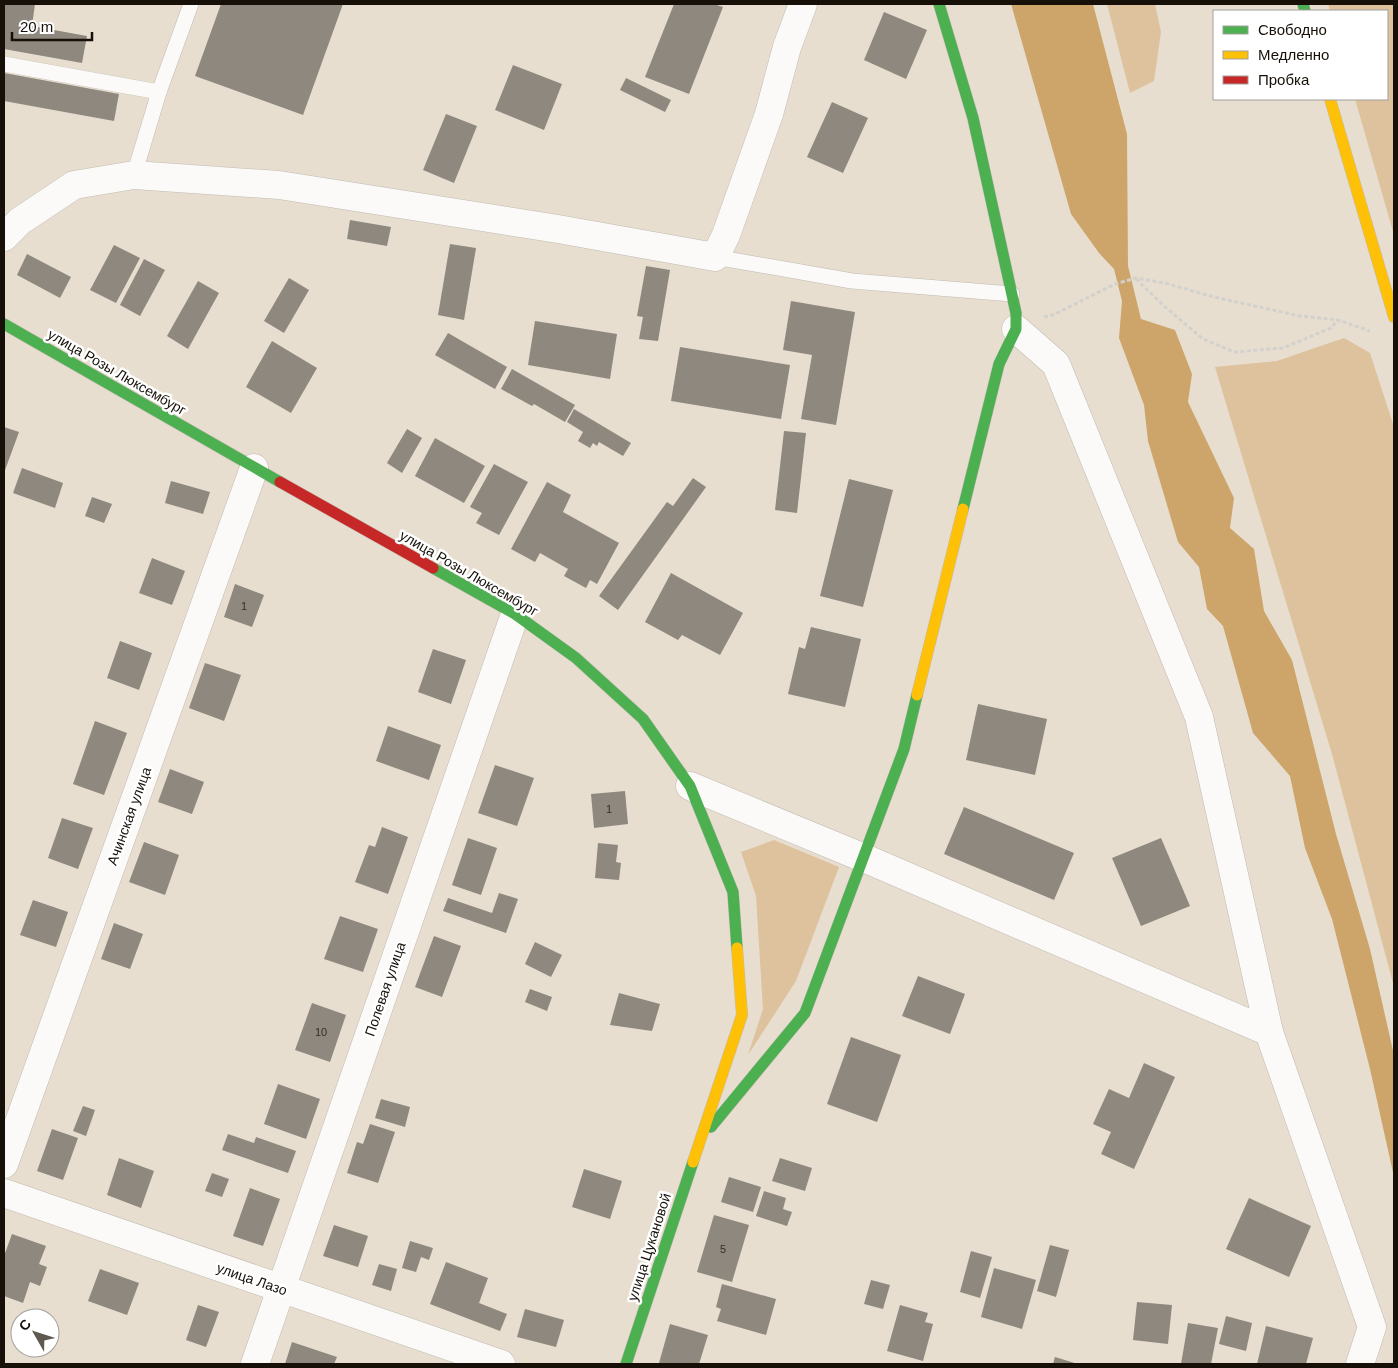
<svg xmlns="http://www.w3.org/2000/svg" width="1398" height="1368" viewBox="0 0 1398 1368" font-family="Helvetica,sans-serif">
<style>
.green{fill:#ddc29d}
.water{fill:#cda56a}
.building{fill:#8e887e}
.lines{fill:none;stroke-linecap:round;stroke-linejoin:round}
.lane-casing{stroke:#c1bab0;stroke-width:16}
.street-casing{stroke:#c1bab0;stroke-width:29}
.fast-casing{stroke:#c1bab0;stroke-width:12}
.slow-casing{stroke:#c1bab0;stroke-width:12}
.jam-casing{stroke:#c1bab0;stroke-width:12}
.path{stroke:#d3d1cd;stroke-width:3;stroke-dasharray:4 2.5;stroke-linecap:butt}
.lane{stroke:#fbfaf8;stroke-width:15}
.street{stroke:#fbfaf8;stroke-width:28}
.fast{stroke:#4caf50;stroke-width:11}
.slow{stroke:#ffc107;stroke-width:11}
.jam{stroke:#c62828;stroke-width:11}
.labels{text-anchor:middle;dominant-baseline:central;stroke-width:5;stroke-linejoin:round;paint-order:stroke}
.number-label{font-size:11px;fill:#342e26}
.street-label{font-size:14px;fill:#161009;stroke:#fff}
</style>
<rect width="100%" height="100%" fill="#e7ded0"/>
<g class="green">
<polygon points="1107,4 1155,4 1161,32 1154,81 1130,93"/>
<polygon points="1328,4 1394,4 1394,235 1355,99 1387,99 1387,11 1330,11"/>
<polygon points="1344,338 1370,353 1394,427 1394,987 1332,754 1215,367 1277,361"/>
<polygon points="774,840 839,867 796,981 748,1055 763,1009 756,896 741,852"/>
</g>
<polygon class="water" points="1011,4 1093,4 1127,134 1128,266 1141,319 1175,330 1192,374 1188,402 1234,498 1230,528 1254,549 1264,611 1292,660 1336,834 1370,949 1394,1055 1394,1177 1370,1069 1332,919 1305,848 1290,776 1253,733 1223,626 1207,609 1199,567 1178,542 1148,441 1144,405 1119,338 1122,301 1114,269 1099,253 1071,214"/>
<g class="building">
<polygon points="4,4 35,4 32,26 87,36 82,63 4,49"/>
<polygon points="221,4 343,4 303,115 195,76"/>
<polygon points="674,4 714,4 723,7 689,94 645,77"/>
<polygon points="884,12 927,30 906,79 864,60"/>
<polygon points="513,65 562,84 544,130 495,110"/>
<polygon points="4,73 119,94 114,121 4,101"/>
<polygon points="626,78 671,100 665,112 620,90"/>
<polygon points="832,102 868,118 843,173 807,157"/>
<polygon points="446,114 477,126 454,183 423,170"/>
<polygon points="350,220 391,227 387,246 347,239"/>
<polygon points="450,244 476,248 464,320 438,315"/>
<polygon points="114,245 140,258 116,303 90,290"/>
<polygon points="27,254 71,277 60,298 17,275"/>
<polygon points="144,259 165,270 140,316 120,305"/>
<polygon points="646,266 670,270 658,341 639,339 643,317 637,316"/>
<polygon points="289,278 309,290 284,333 264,321"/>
<polygon points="198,281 219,293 188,349 167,336"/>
<polygon points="791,301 855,312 836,425 801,419 812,355 783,350"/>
<polygon points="535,321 617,334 610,379 528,365"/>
<polygon points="448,333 507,367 495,389 435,355"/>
<polygon points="272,341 317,368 291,413 246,387"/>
<polygon points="680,347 790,365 781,419 671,401"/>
<polygon points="512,369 575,405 565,422 534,404 532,406 501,389"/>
<polygon points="574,409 631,443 623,456 599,442 597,446 593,443 590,448 578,441 583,432 567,422"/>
<polygon points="4,427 19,432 4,473"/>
<polygon points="407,429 422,438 402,473 387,463"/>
<polygon points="784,431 806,433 797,513 775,510"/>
<polygon points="435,438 485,466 464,503 415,476"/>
<polygon points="494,464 528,482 499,535 476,523 482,513 470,507"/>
<polygon points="22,468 63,483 55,508 13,493"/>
<polygon points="693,478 706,487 618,610 599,596 667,502 673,506"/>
<polygon points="849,479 893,490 863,607 820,596"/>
<polygon points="171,481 210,492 203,514 165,503"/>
<polygon points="547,482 571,495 563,512 619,543 597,584 590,580 586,588 564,576 568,569 540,553 535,562 511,549"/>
<polygon points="92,497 112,504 104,523 85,516"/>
<polygon points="152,558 185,571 172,605 139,593"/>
<polygon points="671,573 743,613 720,655 682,635 678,640 645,622"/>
<polygon points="235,584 264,595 252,627 224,617"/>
<polygon points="811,627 861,639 845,707 788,694 799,647 805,649"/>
<polygon points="120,641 152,653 139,690 107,678"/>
<polygon points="433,649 466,660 451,704 418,692"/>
<polygon points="205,663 241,675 224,721 189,708"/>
<polygon points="978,704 1047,719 1035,775 966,760"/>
<polygon points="95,721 127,733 104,795 73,784"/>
<polygon points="388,726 441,745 429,780 376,761"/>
<polygon points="495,765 534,778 517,826 478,813"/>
<polygon points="170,769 204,782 192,814 158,802"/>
<polygon points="625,791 628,824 594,828 591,794"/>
<polygon points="964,807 1074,853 1054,900 944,854"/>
<polygon points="62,818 93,828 78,869 48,858"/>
<polygon points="382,827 408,837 388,894 355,882 369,845 375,847"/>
<polygon points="468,838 497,848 481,895 452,885"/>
<polygon points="1161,838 1190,906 1141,926 1112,858"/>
<polygon points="144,842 179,855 165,895 129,882"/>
<polygon points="598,843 618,845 616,862 621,863 619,880 595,878"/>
<polygon points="499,893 518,899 506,933 443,911 448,898 492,913"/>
<polygon points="33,900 68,912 56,947 20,935"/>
<polygon points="340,916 378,929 363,972 324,959"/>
<polygon points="114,923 143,934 130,969 101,959"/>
<polygon points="434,936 461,946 442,997 415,987"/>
<polygon points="535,942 562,955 551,977 525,964"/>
<polygon points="918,976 965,994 950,1034 902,1016"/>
<polygon points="530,989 552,997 547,1011 525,1002"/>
<polygon points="619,993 660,1004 652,1031 610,1025"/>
<polygon points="312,1003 346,1015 330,1062 295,1050"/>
<polygon points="851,1037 901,1055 877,1122 827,1104"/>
<polygon points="1144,1063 1175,1077 1134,1169 1101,1154 1111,1132 1093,1124 1109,1089 1129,1098"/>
<polygon points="278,1084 320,1099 306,1139 264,1124"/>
<polygon points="381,1099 410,1107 405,1127 375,1118"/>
<polygon points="83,1106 95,1110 86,1136 73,1131"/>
<polygon points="370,1124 395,1132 378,1183 347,1173 357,1142 363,1144"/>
<polygon points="52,1129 78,1138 63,1180 37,1171"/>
<polygon points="228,1134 254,1143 256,1137 296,1151 288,1173 222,1150"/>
<polygon points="119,1158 154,1171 141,1208 107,1195"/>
<polygon points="780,1158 812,1168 805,1191 772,1181"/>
<polygon points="584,1169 622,1181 610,1219 572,1207"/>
<polygon points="212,1173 229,1179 222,1197 205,1191"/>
<polygon points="729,1177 761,1187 753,1212 721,1202"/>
<polygon points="250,1188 280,1199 263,1246 233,1236"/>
<polygon points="764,1191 786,1198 783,1209 792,1212 787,1226 756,1216"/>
<polygon points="1249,1198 1311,1226 1289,1277 1226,1249"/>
<polygon points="714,1215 749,1225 732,1282 697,1272"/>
<polygon points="334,1225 368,1236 358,1267 323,1256"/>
<polygon points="12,1234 46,1246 39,1264 47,1267 40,1286 30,1282 23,1303 4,1296 4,1256"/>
<polygon points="410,1241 433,1248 429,1260 421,1257 416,1272 402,1268"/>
<polygon points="1050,1245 1069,1250 1056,1297 1037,1291"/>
<polygon points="971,1251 992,1257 980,1298 960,1292"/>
<polygon points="446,1262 488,1278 479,1303 507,1314 500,1331 430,1304"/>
<polygon points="379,1264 397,1269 391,1291 372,1285"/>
<polygon points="994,1268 1036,1280 1022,1329 981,1317"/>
<polygon points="100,1269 139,1283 127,1315 88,1301"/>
<polygon points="871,1280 890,1285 883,1309 864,1304"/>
<polygon points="722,1284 776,1299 766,1335 717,1321 721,1309 716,1307"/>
<polygon points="1137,1302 1172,1305 1168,1344 1133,1340"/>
<polygon points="198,1305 219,1312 206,1347 186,1340"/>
<polygon points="900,1305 928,1313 925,1322 933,1324 923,1361 887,1351"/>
<polygon points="525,1309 564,1320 556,1347 517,1337"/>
<polygon points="1226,1316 1252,1323 1246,1351 1219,1344"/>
<polygon points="1188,1323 1218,1328 1211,1364 1181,1364"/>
<polygon points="670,1324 708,1335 699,1364 663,1364 659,1363"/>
<polygon points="1266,1326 1313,1338 1306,1364 1257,1364"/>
<polygon points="292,1342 337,1357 334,1364 285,1364"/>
<polygon points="1055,1357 1078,1364 1053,1364"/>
</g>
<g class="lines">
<defs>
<g id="lane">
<polyline points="4,64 159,92"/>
<polyline points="134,175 159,92 191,4"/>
<polyline points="715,257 852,281 1012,294"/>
</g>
<g id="street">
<polyline points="4,237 20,221 74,185 134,175 279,185 558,229 715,257 726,235 769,114 787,47 803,4"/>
<polyline points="1016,329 1056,364 1199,717 1269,1032"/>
<polyline points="690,786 864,858 1269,1032 1372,1327 1360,1364"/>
<polyline points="4,1164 254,468"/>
<polyline points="4,1193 501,1364"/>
<polyline points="255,1364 515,614"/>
</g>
<g id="fast">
<polyline points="939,4 973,118 1016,313 1016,329 999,364 963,509"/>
<polyline points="1303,4 1305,11"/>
<polyline points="4,324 280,482"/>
<polyline points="433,568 515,614 576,658 643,719 690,786 733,892 737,948"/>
<polyline points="711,1127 805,1013 904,749 917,695"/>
<polyline points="626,1364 693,1162"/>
</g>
<g id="slow">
<polyline points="1330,99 1394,317"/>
<polyline points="917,695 963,509"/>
<polyline points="693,1162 742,1015 737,948"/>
</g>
<polyline id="jam" points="280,482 433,568"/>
</defs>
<use href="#lane" class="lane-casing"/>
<use href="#street" class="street-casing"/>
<use href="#fast" class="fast-casing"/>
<use href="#slow" class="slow-casing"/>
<use href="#jam" class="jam-casing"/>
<g class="path">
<polyline points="1136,279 1164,306 1203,339 1234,352 1283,348 1331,328 1338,320"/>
<polyline points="1044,317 1053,315 1115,284 1136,278 1165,283 1214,297 1300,316 1338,320 1370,331"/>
</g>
<use href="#lane" class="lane"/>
<use href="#street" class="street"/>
<use href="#fast" class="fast"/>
<use href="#slow" class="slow"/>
<use href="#jam" class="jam"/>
</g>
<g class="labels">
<g class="number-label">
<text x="244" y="606">1</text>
<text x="609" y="809">1</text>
<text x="321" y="1032">10</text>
<text x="723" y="1249">5</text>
</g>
<g class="street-label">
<text transform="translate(117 372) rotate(30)">улица Розы Люксембург</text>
<text transform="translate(469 573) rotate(30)">улица Розы Люксембург</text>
<text transform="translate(129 816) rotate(-70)">Ачинская улица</text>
<text transform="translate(385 989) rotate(-71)">Полевая улица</text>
<text transform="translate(649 1247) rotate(-72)">улица Цукановой</text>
<text transform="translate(252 1279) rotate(19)">улица Лазо</text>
</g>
</g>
<rect width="1398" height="1368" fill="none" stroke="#161009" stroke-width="10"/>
<rect x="1213" y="10" width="175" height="90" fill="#ffffff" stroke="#a29f9d"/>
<rect x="1223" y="26" width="25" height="8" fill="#4caf50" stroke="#a29f9d"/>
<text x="1258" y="35" font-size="15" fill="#161009">Свободно</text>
<rect x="1223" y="51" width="25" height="8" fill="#ffc107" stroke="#a29f9d"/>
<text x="1258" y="60" font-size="15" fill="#161009">Медленно</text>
<rect x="1223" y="76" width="25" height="8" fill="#c62828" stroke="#a29f9d"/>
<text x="1258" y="85" font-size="15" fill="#161009">Пробка</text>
<g transform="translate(35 1333) rotate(309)"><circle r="24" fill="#ffffff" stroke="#a29f9d"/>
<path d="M0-4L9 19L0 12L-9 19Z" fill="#5f584f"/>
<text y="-8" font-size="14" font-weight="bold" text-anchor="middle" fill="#161009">С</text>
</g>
<path d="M12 32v8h80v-8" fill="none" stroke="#161009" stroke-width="2.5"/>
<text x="20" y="32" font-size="15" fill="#161009" stroke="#ffffff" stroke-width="4" paint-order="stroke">20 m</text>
</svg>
